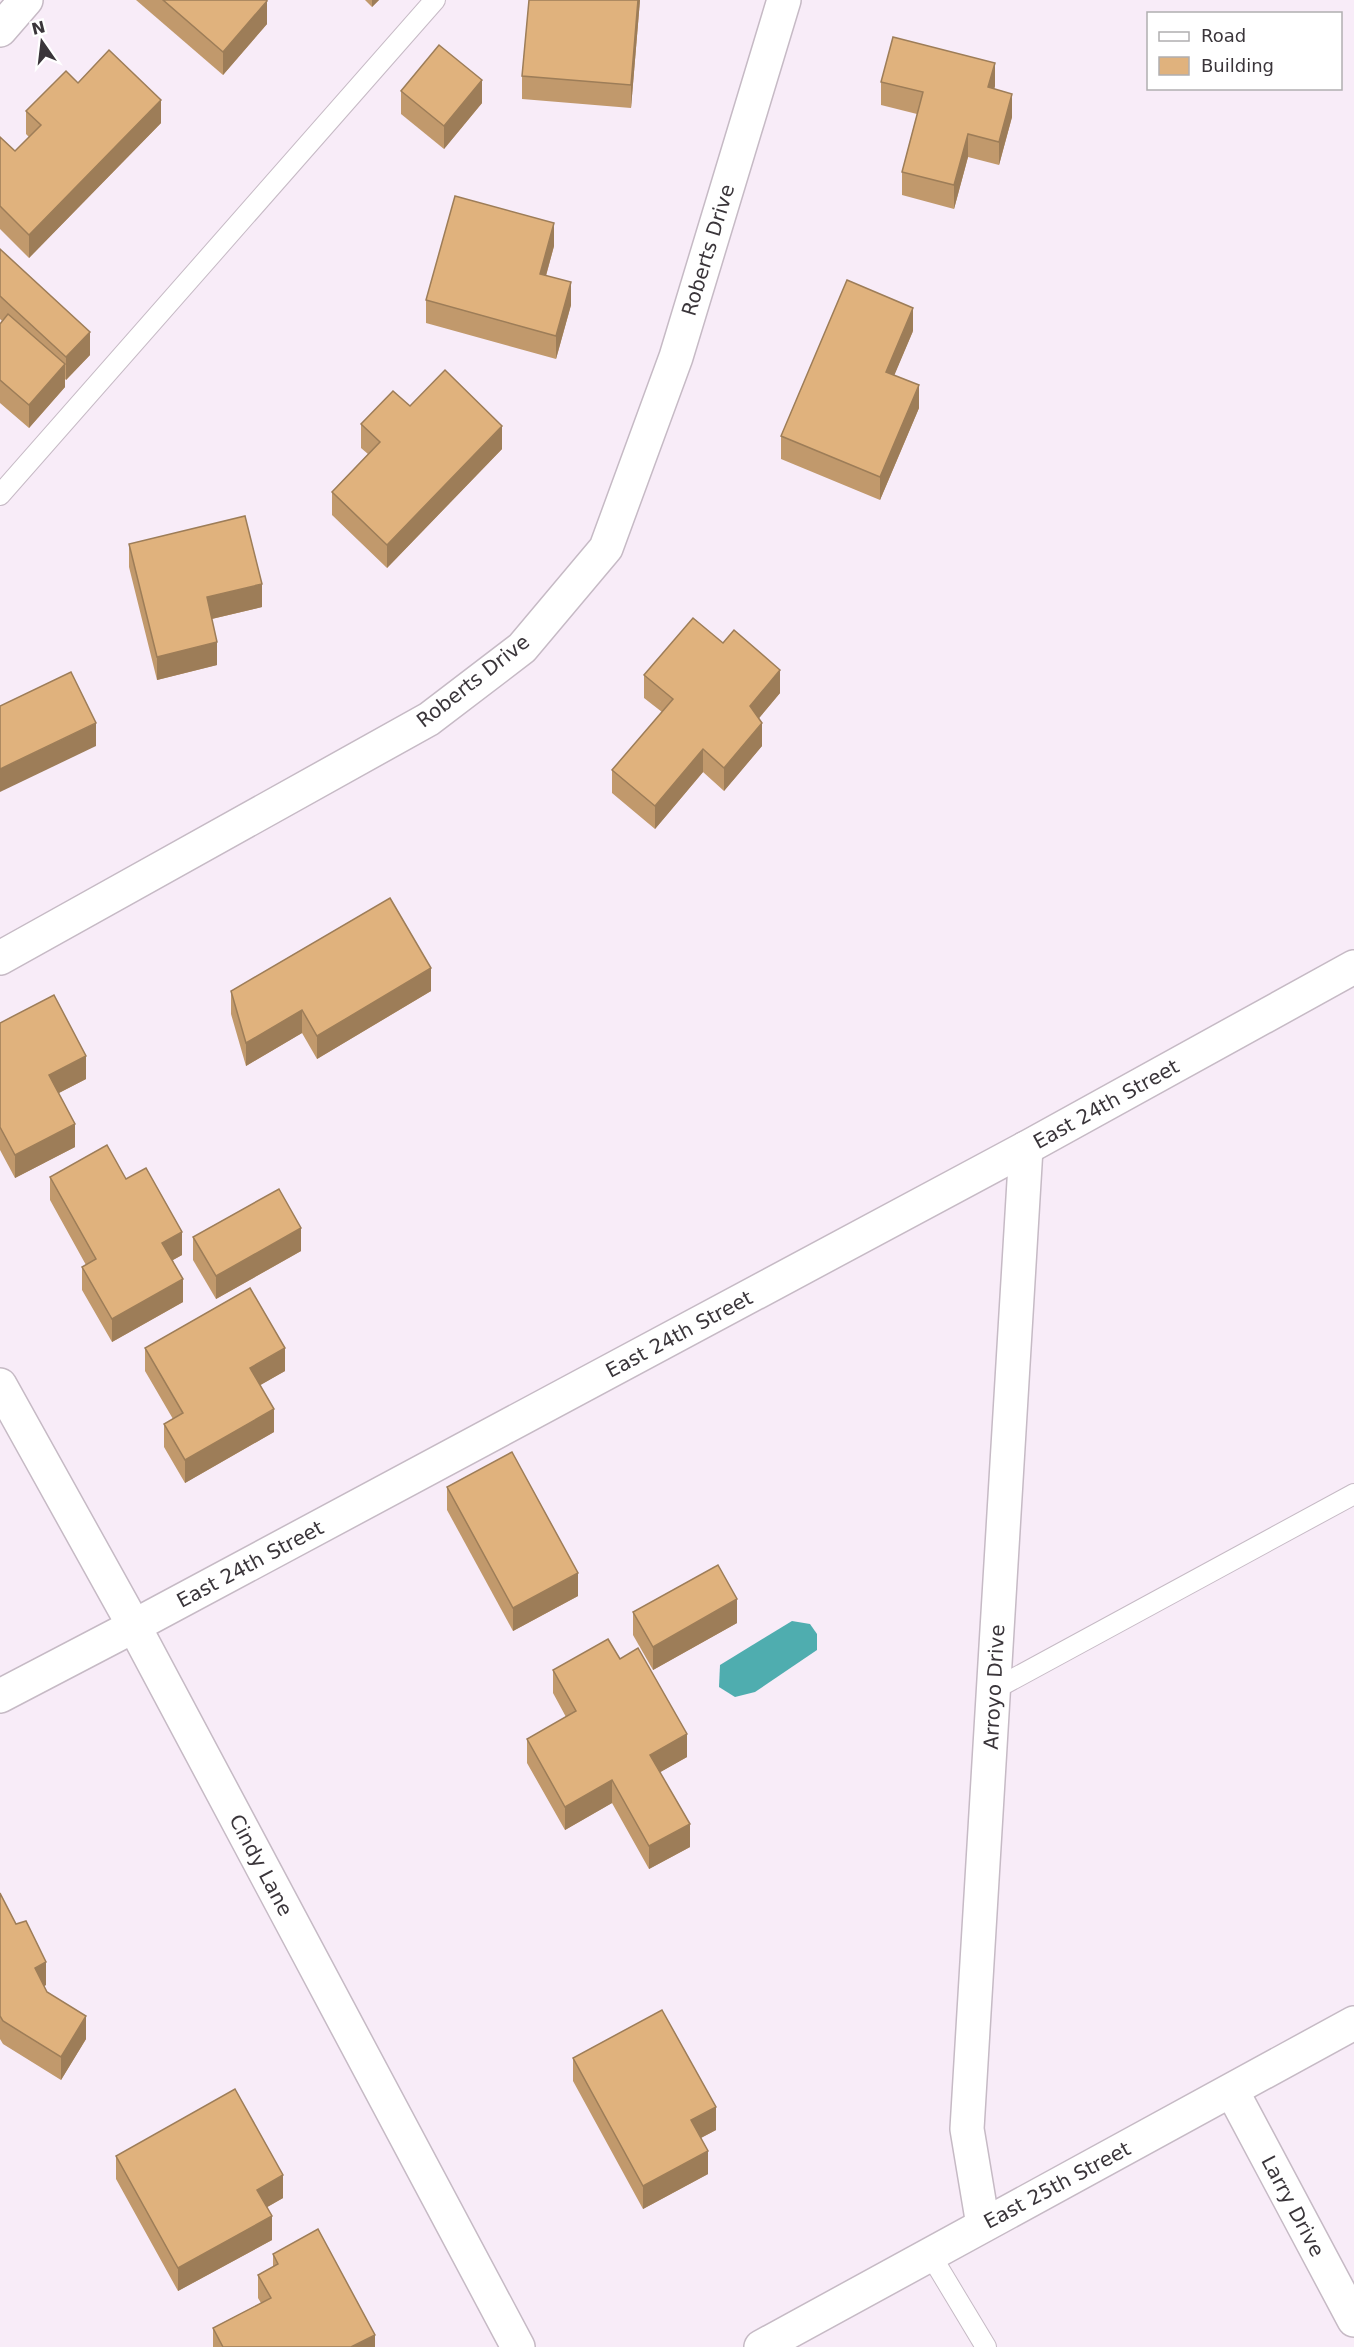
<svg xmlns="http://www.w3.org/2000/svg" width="1354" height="2347" viewBox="0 0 1354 2347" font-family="'DejaVu Sans',sans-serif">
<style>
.water{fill:#4fadaf}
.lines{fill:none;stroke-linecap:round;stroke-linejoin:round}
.service-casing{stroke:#c6bac5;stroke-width:22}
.minor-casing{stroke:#c6bac5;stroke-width:36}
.service{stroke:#fff;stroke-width:20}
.minor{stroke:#fff;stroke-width:33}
.wall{fill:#c1996c}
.shaded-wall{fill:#9d7d58}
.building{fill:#e0b27d;stroke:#9d7d58;stroke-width:1.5}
.labels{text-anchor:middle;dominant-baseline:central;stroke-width:4.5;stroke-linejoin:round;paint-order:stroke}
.street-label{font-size:20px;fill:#3a353a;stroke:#fff}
</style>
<rect width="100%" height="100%" fill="#f8ecf8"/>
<polygon class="water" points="792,1621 810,1624 817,1634 817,1650 755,1692 735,1697 719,1687 720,1665"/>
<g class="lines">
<defs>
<g id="service">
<polyline points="0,495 435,0"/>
<polyline points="993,1690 1354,1494"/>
<polyline points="930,2254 986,2347"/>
</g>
<g id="minor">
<polyline points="0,30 26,0"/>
<polyline points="0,958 429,719 522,648 606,548 676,357 784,0"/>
<polyline points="0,1385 134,1626 518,2347"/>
<polyline points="0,1696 134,1626 1026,1148 1354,967"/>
<polyline points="1232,2091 1354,2320"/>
<polyline points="983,2225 967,2129 1026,1148"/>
<polyline points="761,2347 1354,2023"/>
</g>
</defs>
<use href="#service" class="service-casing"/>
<use href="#minor" class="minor-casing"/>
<use href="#service" class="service"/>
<use href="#minor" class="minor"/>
</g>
<g class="wall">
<polygon points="136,0 267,0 267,24 223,75"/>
<polygon points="365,0 379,0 372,7"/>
<polygon points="529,0 640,0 631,108 522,99 522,76"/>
<polygon points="881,82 995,86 994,89 1012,117 999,165 968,157 954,209 902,195 902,172 917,114 881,105"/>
<polygon points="78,83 161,123 29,258 0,229 0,137 15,151 29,137 26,134 26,111"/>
<polygon points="401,91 482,103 444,149 401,114"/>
<polygon points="554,246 546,276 571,305 556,359 426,323 426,300"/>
<polygon points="0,249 90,355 66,380 65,379 65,387 29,428 0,403 0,324 2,321 0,319"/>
<polygon points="913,331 894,375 919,408 880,500 781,459 781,436"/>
<polygon points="410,406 502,449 387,568 332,515 332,492 368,454 361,448 361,424"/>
<polygon points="129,544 262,607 212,619 217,665 157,680 129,567"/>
<polygon points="644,675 780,693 759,718 762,746 724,791 703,772 655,829 612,793 612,770 662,712 644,698"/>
<polygon points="231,991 431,991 317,1059 302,1033 246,1066 231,1014"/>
<polygon points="0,1023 86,1079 59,1093 75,1147 15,1178 0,1150"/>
<polygon points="50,1177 126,1179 182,1255 173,1260 183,1302 112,1342 82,1290 82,1267 86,1265 50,1200"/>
<polygon points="193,1237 301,1251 216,1299 193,1260"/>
<polygon points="145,1348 285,1371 260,1385 274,1432 185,1483 164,1447 164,1424 173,1419 145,1371"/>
<polygon points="447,1487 578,1596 513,1631 447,1510"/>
<polygon points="633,1612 737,1623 653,1670 633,1635"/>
<polygon points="620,1659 687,1757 660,1772 690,1847 649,1869 612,1803 565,1830 527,1763 527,1739 566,1717 553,1693 553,1670"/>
<polygon points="0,1893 46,1985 44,1986 47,1992 86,2039 61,2080 3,2044 0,2039"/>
<polygon points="573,2058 716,2130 701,2138 708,2174 643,2209 573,2081"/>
<polygon points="116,2156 283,2198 267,2207 272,2240 178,2291 116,2179"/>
<polygon points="273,2254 375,2347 213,2347 213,2328 261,2303 258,2298 258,2275 273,2267"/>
</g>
<g class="shaded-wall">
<polygon points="372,0 379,0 372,7"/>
<polygon points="638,0 640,0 631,108 631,85"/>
<polygon points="267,1 267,24 223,75 223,52"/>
<polygon points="995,63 995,86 988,110 988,87"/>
<polygon points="482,80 482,103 444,149 444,126"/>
<polygon points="1012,94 1012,117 999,165 999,142"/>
<polygon points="161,100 161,123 29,258 29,235"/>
<polygon points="968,134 968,157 954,209 954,185"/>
<polygon points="554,223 554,246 540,297 540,274"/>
<polygon points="571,282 571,305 556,359 556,336"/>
<polygon points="913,308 913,331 886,395 886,372"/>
<polygon points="90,332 90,355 66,380 66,357"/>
<polygon points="65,364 65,387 29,428 29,405"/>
<polygon points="919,385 919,408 880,500 880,477"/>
<polygon points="502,426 502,449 387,568 387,545"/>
<polygon points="262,584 262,607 207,620 207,597"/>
<polygon points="217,642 217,665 157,680 157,657"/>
<polygon points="780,670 780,693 750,729 750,706"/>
<polygon points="96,723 96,746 0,792 0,769"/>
<polygon points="762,723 762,746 724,791 724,768"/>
<polygon points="703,749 703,772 655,829 655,806"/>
<polygon points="431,968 431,991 317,1059 317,1036"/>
<polygon points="302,1010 302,1033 246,1066 246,1043"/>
<polygon points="86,1056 86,1079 49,1098 49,1075"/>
<polygon points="75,1124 75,1147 15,1178 15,1155"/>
<polygon points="301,1228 301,1251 216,1299 216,1276"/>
<polygon points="182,1232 182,1255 162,1266 162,1243"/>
<polygon points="183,1279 183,1302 112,1342 112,1319"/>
<polygon points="285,1348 285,1371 250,1391 250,1368"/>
<polygon points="274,1409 274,1432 185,1483 185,1460"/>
<polygon points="578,1573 578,1596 513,1631 513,1608"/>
<polygon points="737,1599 737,1623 653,1670 653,1647"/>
<polygon points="687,1734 687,1757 650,1778 650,1755"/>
<polygon points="612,1780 612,1803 565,1830 565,1807"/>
<polygon points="690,1824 690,1847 649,1869 649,1846"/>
<polygon points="46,1962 46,1985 35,1991 35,1968"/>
<polygon points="86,2016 86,2039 61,2080 61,2057"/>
<polygon points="716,2107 716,2130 691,2143 691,2120"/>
<polygon points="708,2151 708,2174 643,2209 643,2186"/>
<polygon points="283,2175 283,2198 257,2213 257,2190"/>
<polygon points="272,2216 272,2240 178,2291 178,2268"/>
<polygon points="375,2335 375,2347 351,2347"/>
</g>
<g class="building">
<polygon points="163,0 267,0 267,1 223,52"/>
<polygon points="529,0 638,0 631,85 522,76"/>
<polygon points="893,37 995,63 988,87 1012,94 999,142 968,134 954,185 902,172 923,92 881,82"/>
<polygon points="439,45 482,80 444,126 401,91"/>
<polygon points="109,50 161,100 29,235 0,206 0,137 15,151 41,125 26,111 66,71 78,83"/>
<polygon points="455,196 554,223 540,274 571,282 556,336 426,300"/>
<polygon points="0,249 90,332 66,357 0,296"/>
<polygon points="847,280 913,308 886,372 919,385 880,477 781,436"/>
<polygon points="8,314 65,364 29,405 0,380 0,324"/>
<polygon points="445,370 502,426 387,545 332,492 380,442 361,424 393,391 410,406"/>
<polygon points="245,516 262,584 207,597 217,642 157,657 129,544"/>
<polygon points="693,618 723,643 734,630 780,670 750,706 762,723 724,768 703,749 655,806 612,770 673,699 644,675"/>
<polygon points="71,672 96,723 0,769 0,706"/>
<polygon points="390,898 431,968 317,1036 302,1010 246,1043 231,991"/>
<polygon points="54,995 86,1056 49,1075 75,1124 15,1155 0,1127 0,1023"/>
<polygon points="107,1145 126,1179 146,1168 182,1232 162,1243 183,1279 112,1319 82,1267 96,1259 50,1177"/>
<polygon points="279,1189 301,1228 216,1276 193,1237"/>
<polygon points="250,1288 285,1348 250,1368 274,1409 185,1460 164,1424 183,1413 145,1348"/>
<polygon points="512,1452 578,1573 513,1608 447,1487"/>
<polygon points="718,1565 737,1599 653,1647 633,1612"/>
<polygon points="608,1639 620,1659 638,1648 687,1734 650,1755 690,1824 649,1846 612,1780 565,1807 527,1739 576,1711 553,1670"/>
<polygon points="0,1893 16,1924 26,1921 46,1962 35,1968 47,1992 86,2016 61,2057 3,2021 0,2016"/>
<polygon points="662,2010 716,2107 691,2120 708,2151 643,2186 573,2058"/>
<polygon points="235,2089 283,2175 257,2190 272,2216 178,2268 116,2156"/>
<polygon points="318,2229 375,2335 351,2347 223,2347 213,2328 271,2298 258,2275 278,2264 273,2254"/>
</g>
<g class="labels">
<g class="street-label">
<text transform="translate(708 250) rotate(-73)">Roberts Drive</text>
<text transform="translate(473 681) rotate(-38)">Roberts Drive</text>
<text transform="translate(1106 1104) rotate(-29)">East 24th Street</text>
<text transform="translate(679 1334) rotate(-28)">East 24th Street</text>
<text transform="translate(250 1564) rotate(-28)">East 24th Street</text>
<text transform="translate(994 1687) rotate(-87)">Arroyo Drive</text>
<text transform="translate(261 1865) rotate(62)">Cindy Lane</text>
<text transform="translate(1057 2185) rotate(-28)">East 25th Street</text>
<text transform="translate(1293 2206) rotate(62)">Larry Drive</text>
</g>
</g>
<rect x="1147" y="12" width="195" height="78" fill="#ffffff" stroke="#b0aeb0" stroke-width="1.5"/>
<rect x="1159" y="32" width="30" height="9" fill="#ffffff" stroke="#b0aeb0" stroke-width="1.5"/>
<text x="1201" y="42" font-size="18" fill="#3a353a">Road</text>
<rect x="1159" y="57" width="30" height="18" fill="#e0b27d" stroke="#b0aeb0" stroke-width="1.5"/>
<text x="1201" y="72" font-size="18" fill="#3a353a">Building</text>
<g transform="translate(42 42) rotate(346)" stroke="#ffffff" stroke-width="4.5" paint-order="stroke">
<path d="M0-4.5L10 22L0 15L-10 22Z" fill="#3a353a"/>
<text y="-9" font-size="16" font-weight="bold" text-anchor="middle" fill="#3a353a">N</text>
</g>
</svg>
